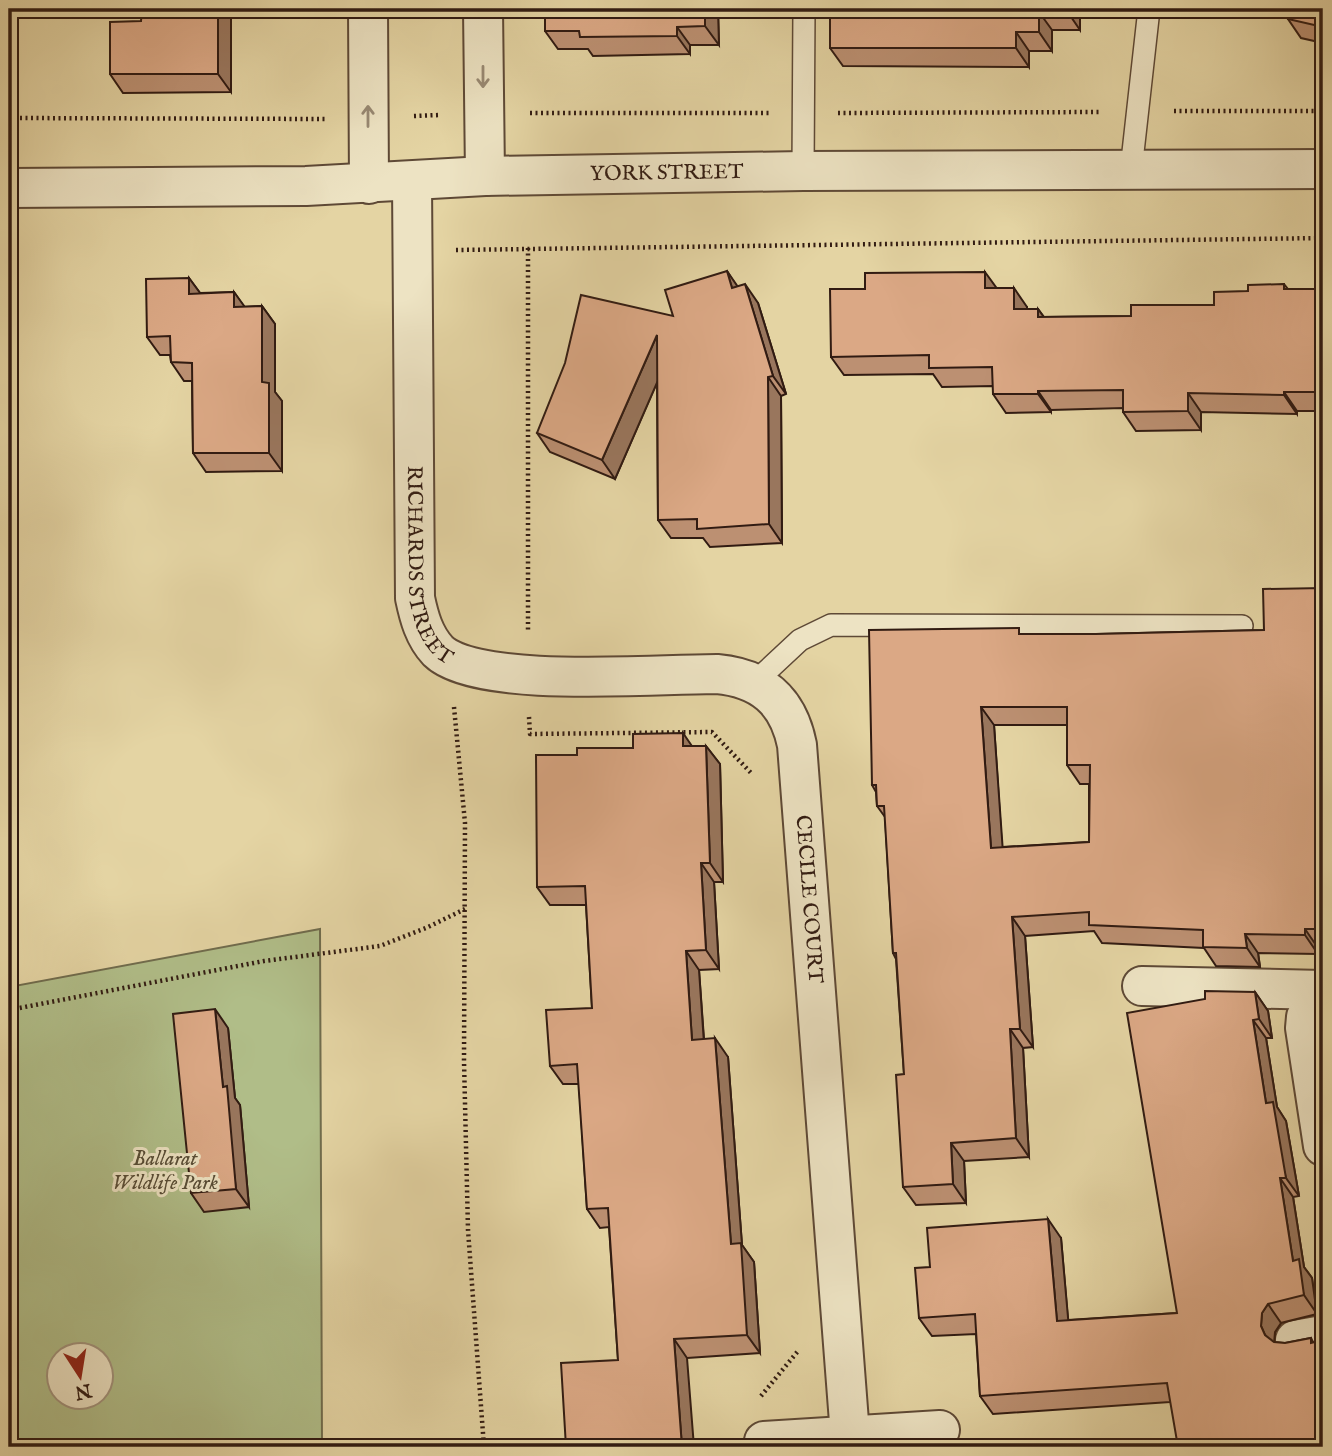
<svg xmlns="http://www.w3.org/2000/svg" width="1332" height="1456" viewBox="0 0 1332 1456" font-family="'IM FELL English',serif">
<style>
.green{fill:#b0bd88;stroke:#706c4d;stroke-width:2;fill-rule:evenodd}
.lines{fill:none;stroke-linecap:round;stroke-linejoin:round}
.lane-casing{stroke:#5e4936;stroke-width:24}
.street-casing{stroke:#5e4936;stroke-width:42}
.path{stroke:#311b12;stroke-width:4.5;stroke-dasharray:2 3.5;stroke-linecap:butt}
.lane{stroke:#ede3c3;stroke-width:21}
.street{stroke:#ede3c3;stroke-width:38}
.wall{fill:#bc9072;stroke:#311b12;stroke-width:2;fill-rule:evenodd}
.shaded-wall{fill:#99765d;stroke:#311b12;stroke-width:2}
.building{fill:#dba885;stroke:#311b12;stroke-width:2;fill-rule:evenodd}
.oneway{stroke:#988973}
.labels{text-anchor:middle;dominant-baseline:central;stroke-width:6;stroke-linejoin:round;paint-order:stroke}
.street-label{font-size:21px;fill:#311b12;stroke:#ede3c3}
.park-label{font-size:21px;font-style:italic;fill:#574c35;stroke:#ede3c3}
</style>
<rect width="100%" height="100%" fill="#e4d4a3"/>
<filter id="stains"><feTurbulence type="fractalNoise" baseFrequency=".00286" numOctaves="4"/><feColorMatrix values="0 0 0 0 .2 0 0 0 0 .09 0 0 0 0 .02 0 0 0 .5 -.17"/></filter>
<radialGradient id="worn" r=".72"><stop offset=".6" stop-color="#630" stop-opacity="0"/><stop offset="1" stop-color="#630" stop-opacity=".3"/></radialGradient>
<path class="green" d="M320,929L322,1447H9V987ZM60,1354H102V1396H60Z"/>
<g class="lines">
<defs>
<g id="lane">
<polyline points="1131,170 1149,9"/>
<polyline points="803,171 804,9"/>
<polyline points="755,682 800,640 831,625 1242,626"/>
</g>
<g id="street">
<polyline points="368,9 369,184"/>
<polyline points="483,9 485,176"/>
<path id="s1" d="M412,182L415,598C419,617 424,636 438,651C477,689 658,674 717,674C761,678 788,700 797,745L850,1435"/>
<path id="s2" d="M9,188L306,186L485,176L803,171L1323,169"/>
<polyline points="1142,986 1323,990"/>
<polyline points="1323,997 1306,1017 1305,1028 1323,1146"/>
<polyline points="1295,1340 1323,1335"/>
<polyline points="764,1441 940,1430"/>
</g>
</defs>
<use href="#lane" class="lane-casing"/>
<use href="#street" class="street-casing"/>
<g class="path">
<polyline points="1174,111 1323,111"/>
<polyline points="530,113 769,113"/>
<polyline points="838,113 1102,112"/>
<polyline points="414,116 440,115"/>
<polyline points="9,118 325,119"/>
<polyline points="528,248 528,632"/>
<polyline points="456,250 1323,238"/>
<polyline points="454,707 465,823 464,1061 468,1230 484,1447"/>
<polyline points="529,717 530,734 712,732 752,774"/>
<polyline points="9,1010 264,961 380,946 426,928 465,909"/>
<polyline points="761,1396 798,1351"/>
</g>
<use href="#lane" class="lane"/>
<use href="#street" class="street"/>
</g>
<g class="wall">
<polygon points="231,9 231,92 123,93 110,74 141,21"/>
<polygon points="545,9 718,9 719,45 690,45 690,54 593,56 588,49 558,49 545,31"/>
<polygon points="830,9 1080,9 1080,30 1052,30 1052,51 1029,51 1029,67 843,66 830,48"/>
<polygon points="1266,9 1323,9 1323,43 1301,38 1288,19 1289,14"/>
<polygon points="727,271 737,287 758,303 786,394 781,396 782,543 710,547 703,538 671,538 658,520 657,382 615,479 550,452 537,433 673,316"/>
<polygon points="189,278 200,293 234,292 244,307 262,306 275,324 275,392 282,401 282,471 206,472 193,453 192,381 184,381 171,362 170,355 160,355 147,337"/>
<polygon points="1284,284 1288,289 1323,289 1323,411 1297,411 1297,414 1201,412 1201,430 1136,431 1123,412 1123,408 1051,410 1051,412 1006,413 993,394 993,386 942,387 933,374 844,375 831,357 865,289 997,288 1027,307 1027,309 1038,309 1044,317 1131,316 1214,305 1248,291"/>
<path d="M1323,588V948H1318V954L1258,953L1260,967L1216,966L1204,948L1102,943L1094,931L1025,936L1033,1047L1023,1048L1029,1157L964,1161L966,1203L916,1205L903,1187L904,1074L896,959L893,953L885,817L877,806L876,792L872,785L1023,634H1096L1264,630ZM994,725H1067V765L1080,784H1089V842L1002,847Z"/>
<polygon points="706,746 720,764 723,882 714,882 719,969 699,970 704,1039 728,1057 742,1245 754,1262 760,1353 687,1358 618,1360 609,1227 600,1228 587,1209 579,1084 563,1084 550,1066 592,1008 586,905 550,905 537,887 577,755 633,748"/>
<polygon points="1255,992 1268,1011 1272,1038 1266,1038 1277,1107 1286,1121 1299,1196 1293,1197 1304,1267 1312,1278 1317,1314 1281,1323 1275,1332 1274,1342 1285,1343 1311,1338 1313,1342 1170,1402 993,1414 980,1396 976,1334 932,1336 919,1318 930,1267 1061,1238 1068,1320 1177,1313"/>
<polygon points="228,1028 235,1098 240,1105 249,1207 204,1212 191,1193"/>
</g>
<g class="shaded-wall">
<polygon points="218,9 231,9 231,92 218,74"/>
<polygon points="705,9 718,9 719,45 705,26"/>
<polygon points="1067,9 1080,9 1080,30 1067,11"/>
<polygon points="1039,12 1052,30 1052,51 1039,32"/>
<polygon points="677,27 690,45 690,54 677,36"/>
<polygon points="1016,32 1029,51 1029,67 1016,48"/>
<polygon points="727,271 740,290 732,288"/>
<polygon points="985,272 998,290 985,288"/>
<polygon points="189,278 203,297 189,294"/>
<polygon points="745,284 758,303 786,394 773,376"/>
<polygon points="1014,288 1027,307 1027,327 1014,309"/>
<polygon points="234,292 247,310 234,307"/>
<polygon points="262,306 275,324 275,392 282,401 282,471 269,453 262,382"/>
<polygon points="1038,309 1051,327 1038,317"/>
<polygon points="657,335 670,353 615,479 602,460"/>
<polygon points="768,377 781,396 782,543 769,524"/>
<polygon points="1038,391 1051,410 1051,412 1038,394"/>
<polygon points="1284,392 1297,411 1297,414 1284,395"/>
<polygon points="1188,393 1201,412 1201,430 1188,411"/>
<polygon points="981,707 994,725 1004,867 991,848"/>
<polygon points="683,733 696,752 683,746"/>
<polygon points="706,746 720,764 723,882 710,863"/>
<polygon points="701,863 714,882 719,969 706,950"/>
<polygon points="1317,898 1323,906 1323,937 1318,929"/>
<polygon points="1012,917 1025,936 1033,1047 1020,1029"/>
<polygon points="1305,929 1318,948 1318,954 1305,935"/>
<polygon points="1245,934 1258,953 1260,967 1247,948"/>
<polygon points="686,951 699,970 705,1058 692,1040"/>
<polygon points="1255,992 1268,1011 1272,1038 1259,1019"/>
<polygon points="215,1009 228,1028 235,1098 240,1105 249,1207 236,1189 223,1087"/>
<polygon points="1253,1020 1266,1038 1277,1107 1286,1121 1299,1196 1286,1178 1266,1103"/>
<polygon points="1010,1029 1023,1048 1029,1157 1016,1138"/>
<polygon points="715,1038 728,1057 742,1245 754,1262 760,1353 747,1335 731,1244"/>
<polygon points="951,1143 964,1161 966,1203 953,1184"/>
<polygon points="1280,1178 1293,1197 1304,1267 1312,1278 1317,1314 1304,1295 1293,1261"/>
<polygon points="1048,1219 1061,1238 1070,1340 1057,1321"/>
<polygon points="1268,1304 1281,1323 1275,1332 1274,1344 1265,1335 1261,1326 1262,1313"/>
<polygon points="674,1339 687,1358 694,1447 682,1447"/>
</g>
<g class="building">
<polygon points="142,9 218,9 218,74 110,74 110,22 141,21"/>
<polygon points="545,9 705,9 705,26 677,27 677,36 580,37 579,31 545,31"/>
<polygon points="830,9 1067,9 1067,11 1039,12 1039,32 1016,32 1016,48 830,48"/>
<polygon points="1290,9 1323,9 1323,27 1288,19"/>
<polygon points="727,271 732,288 745,284 773,376 768,377 769,524 697,529 697,519 658,520 657,335 602,460 537,433 565,363 581,295 673,316 665,290"/>
<polygon points="985,272 985,288 1014,288 1014,309 1038,309 1038,317 1131,316 1131,305 1214,305 1214,292 1248,291 1248,285 1284,284 1284,289 1323,289 1323,392 1284,392 1284,395 1188,393 1188,411 1123,412 1123,390 1038,391 1038,394 993,394 992,367 929,368 929,355 831,357 830,289 865,289 865,273"/>
<polygon points="189,278 189,294 234,292 234,307 262,306 262,382 269,383 269,453 193,453 192,363 171,362 170,336 147,337 146,279"/>
<path d="M1323,588V898H1317L1318,929H1305V935L1245,934L1247,948L1203,947V930L1089,925V912L1012,917L1020,1029H1010L1016,1138L951,1143L953,1184L903,1187L896,1075L904,1074L896,953H893L884,806H877L876,785H872L869,630L1019,628V634H1096L1264,630L1263,589ZM981,707H1067V765H1090L1089,842L991,848Z"/>
<polygon points="683,733 683,746 706,746 710,863 701,863 706,950 686,951 692,1040 715,1038 731,1244 741,1243 747,1335 674,1339 682,1447 566,1447 561,1363 618,1360 608,1208 587,1209 577,1064 550,1066 546,1010 592,1008 585,886 537,887 536,755 577,755 577,748 633,748 633,734"/>
<polygon points="1205,991 1255,992 1259,1019 1253,1020 1266,1103 1273,1102 1286,1178 1280,1178 1293,1261 1299,1259 1304,1295 1268,1304 1262,1313 1261,1326 1265,1335 1274,1342 1285,1343 1311,1338 1311,1343 1323,1340 1323,1447 1178,1447 1167,1383 980,1396 975,1314 919,1318 915,1268 930,1267 927,1228 1048,1219 1057,1321 1177,1313 1127,1013 1205,999"/>
<polygon points="215,1009 223,1087 227,1086 236,1189 191,1193 173,1014"/>
</g>
<defs><path id="oneway-shaft" d="M-6 0H5M1.5-3L5.5 0L1.5 3" fill="none" stroke-width="1.6" stroke-linecap="round" stroke-linejoin="round" transform="scale(1.75)"/></defs>
<g class="oneway">
<use href="#oneway-shaft" transform="translate(483 77) rotate(90)"/>
<use href="#oneway-shaft" transform="translate(368 116) rotate(-90)"/>
</g>
<g class="labels">
<g class="street-label">
<text stroke="none"><textPath href="#s2" startOffset="658">YORK STREET</textPath></text>
<text stroke="none"><textPath href="#s1" startOffset="387">RICHARDS STREET</textPath></text>
<text stroke="none"><textPath href="#s1" startOffset="1029">CECILE COURT</textPath></text>
</g>
<g class="park-label">
<text x="165" y="1159">Ballarat<tspan x="165" dy="24">Wildlife Park</tspan></text>
</g>
</g>
<rect width="1332" height="1456" fill="none" stroke="#e4d4a3" stroke-width="35"/>
<rect x="10" y="10" width="1311" height="1435" fill="none" stroke="#311b12" stroke-width="3.5"/>
<rect x="18" y="18" width="1297" height="1421" fill="none" stroke="#311b12" stroke-width="2"/>
<g transform="translate(80 1376) rotate(168)"><circle r="33" fill="#ede3c3" stroke="#a2937c" stroke-width="2"/>
<path d="M0-5L12 26L0 18L-12 26Z" fill="#8f2418"/>
<text y="-10" font-size="19" font-weight="bold" text-anchor="middle" fill="#311b12">N</text>
</g>
<rect width="100%" height="100%" filter="url(#stains)"/>
<rect width="100%" height="100%" fill="url(#worn)"/>
</svg>
